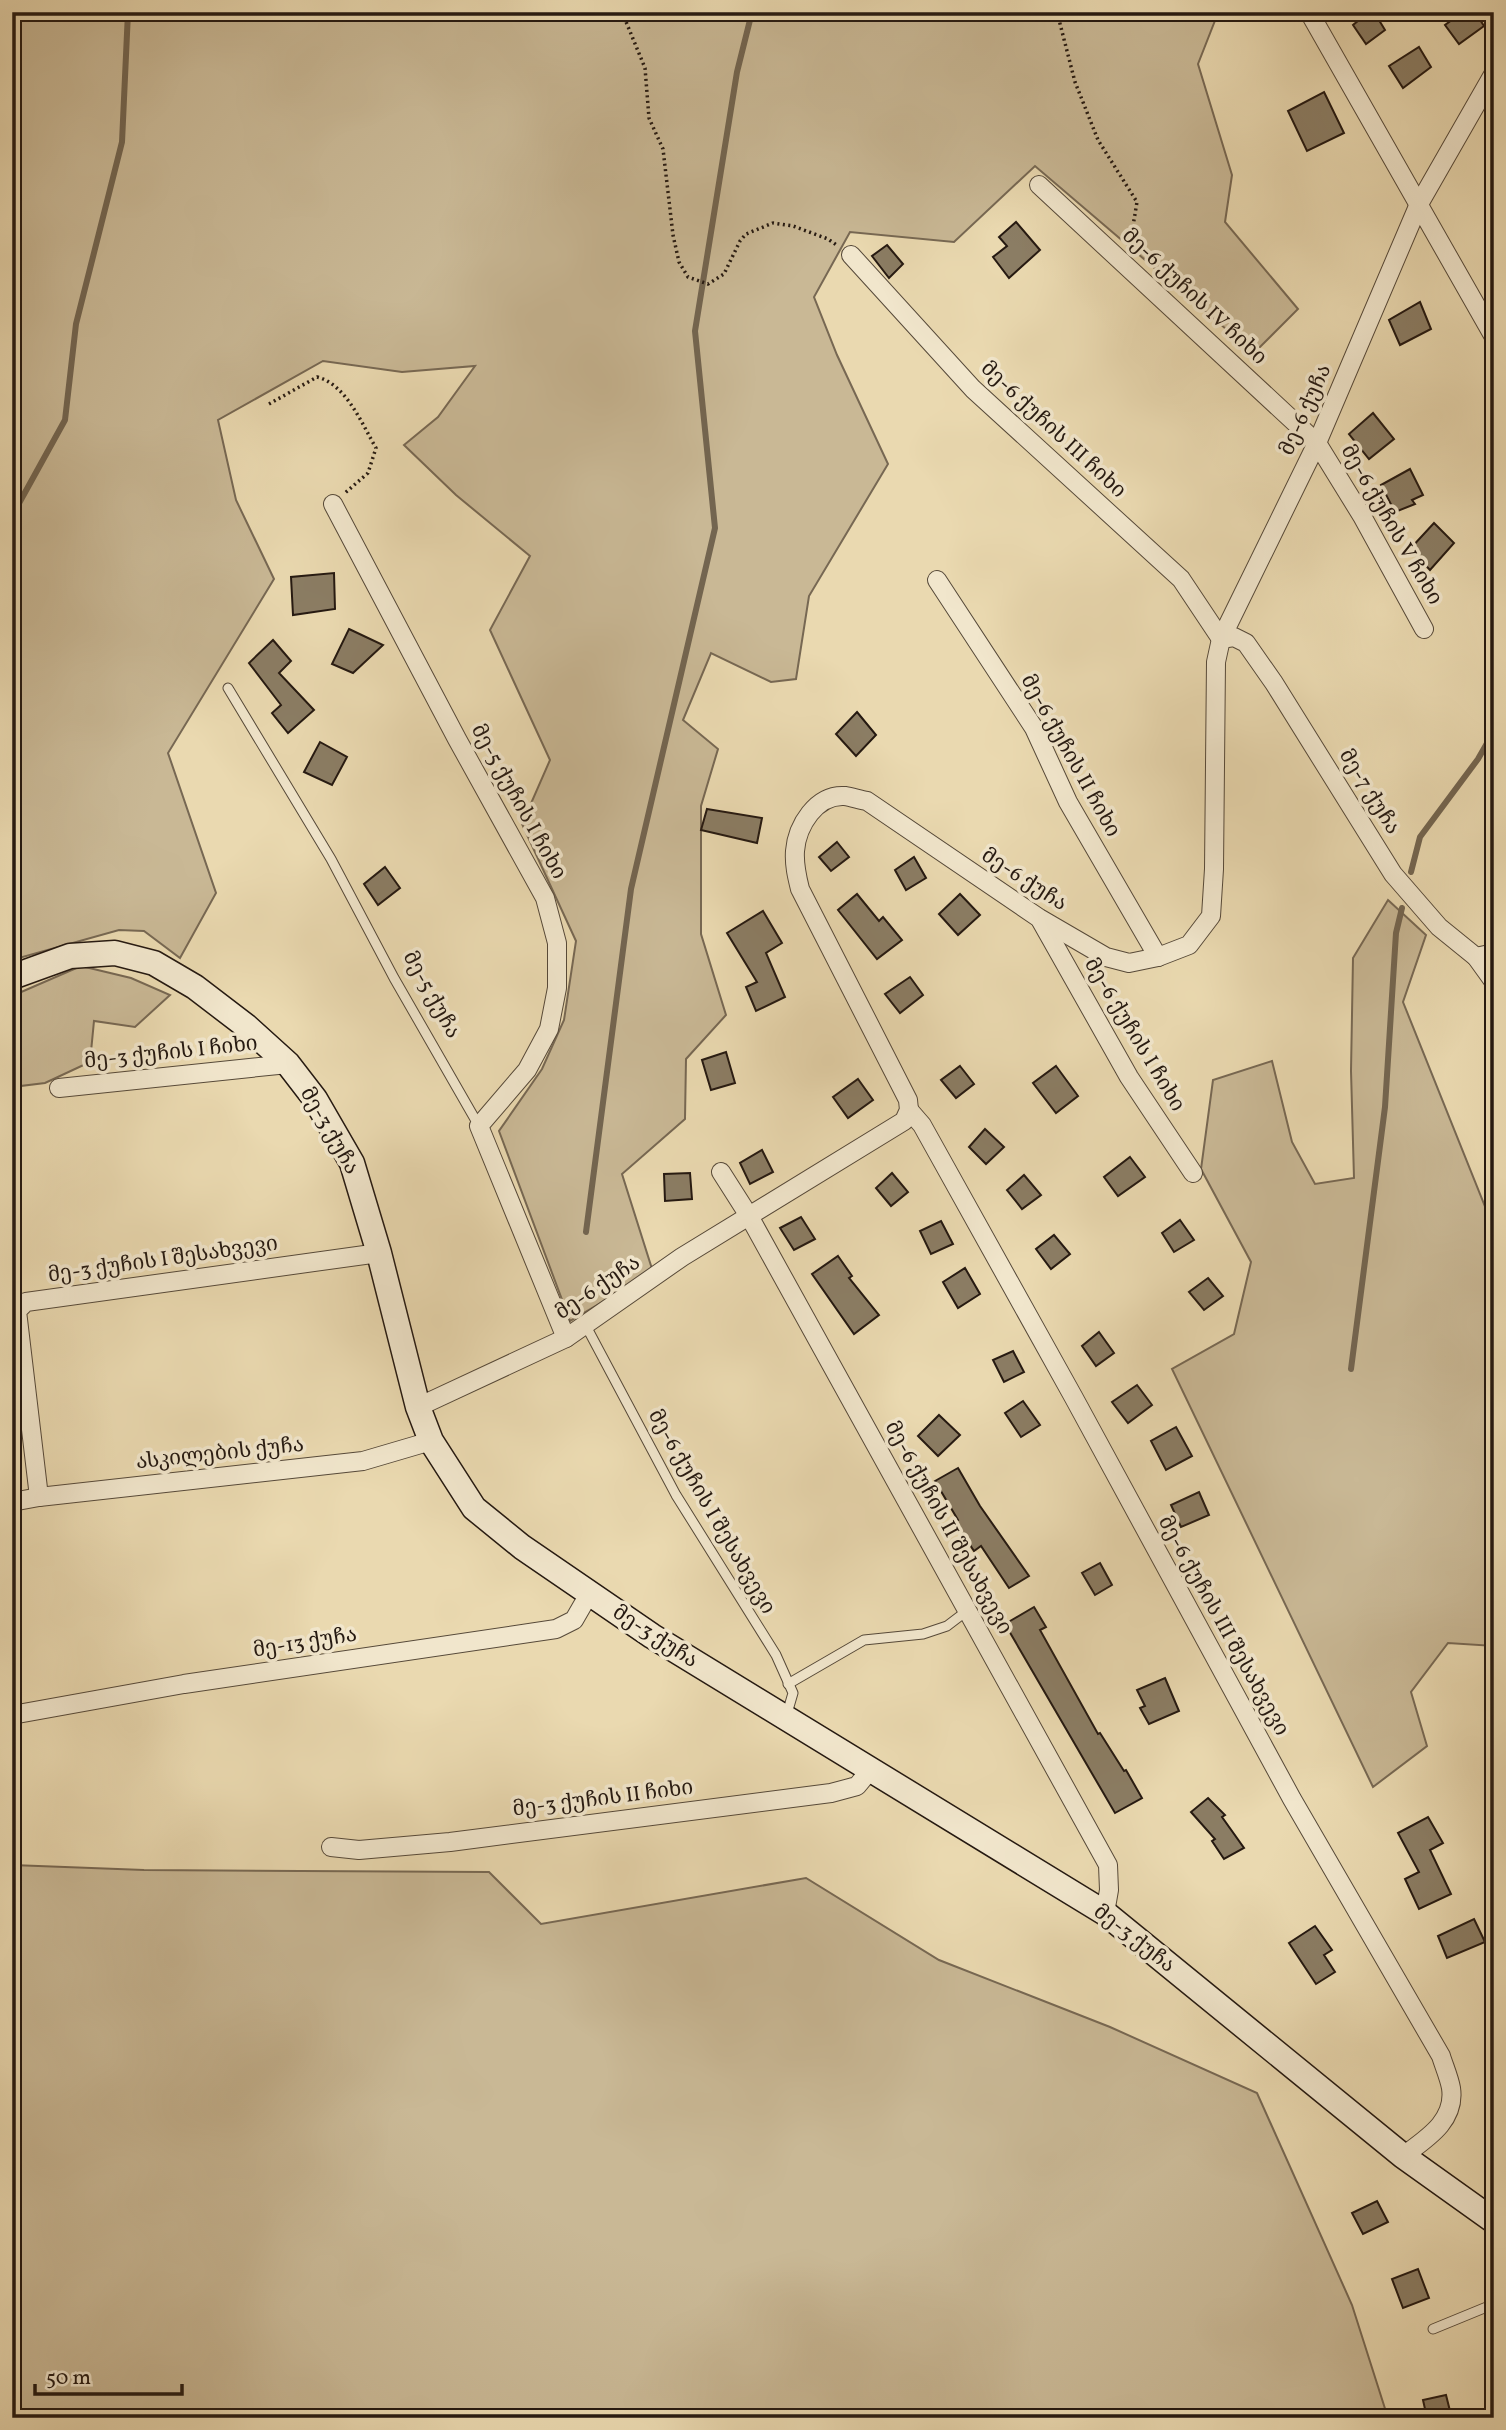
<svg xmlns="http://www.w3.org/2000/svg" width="1506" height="2430" viewBox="0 0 1506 2430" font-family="Vollkorn,'Noto Serif Georgian',serif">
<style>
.green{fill:#c9b895;stroke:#776853;stroke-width:2}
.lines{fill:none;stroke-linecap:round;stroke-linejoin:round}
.stream{stroke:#736550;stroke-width:6}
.building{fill:#8b7d64;stroke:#251911;stroke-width:2}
.lane-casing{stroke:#564939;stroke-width:11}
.street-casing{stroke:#564939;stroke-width:20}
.secondary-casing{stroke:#251911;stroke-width:27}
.path{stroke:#251911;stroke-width:3.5;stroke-dasharray:2 3.5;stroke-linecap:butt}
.lane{stroke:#f1e6cc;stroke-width:9}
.street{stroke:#f1e6cc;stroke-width:18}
.secondary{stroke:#f1e6cc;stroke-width:24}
.labels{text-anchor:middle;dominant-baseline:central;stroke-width:7;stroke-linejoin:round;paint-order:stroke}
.street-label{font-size:21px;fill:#251911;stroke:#f1e6cc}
</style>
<rect width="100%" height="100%" fill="#ead9b0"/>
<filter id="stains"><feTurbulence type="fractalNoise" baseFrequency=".00286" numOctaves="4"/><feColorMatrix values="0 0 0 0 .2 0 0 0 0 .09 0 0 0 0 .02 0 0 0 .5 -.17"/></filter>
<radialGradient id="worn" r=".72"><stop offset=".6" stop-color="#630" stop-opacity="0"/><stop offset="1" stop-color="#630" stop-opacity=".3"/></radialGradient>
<g class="green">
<polygon points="12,12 1214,12 1216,18 1198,64 1232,175 1225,222 1298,309 1254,353 1035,166 954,242 850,232 814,297 837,355 888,464 809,596 796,679 771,682 711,653 683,720 718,749 701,806 701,934 726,1015 686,1059 685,1119 622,1174 653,1272 570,1321 499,1131 542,1069 564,1020 576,941 522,824 550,760 490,630 530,556 456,495 404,445 438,417 475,366 402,372 323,361 218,420 236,500 274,579 168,753 216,893 180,958 144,931 119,930 12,960"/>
<polygon points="1388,900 1426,935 1403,1002 1494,1229 1494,1646 1448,1643 1411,1692 1427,1746 1373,1787 1172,1369 1234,1334 1251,1262 1201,1169 1213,1080 1272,1061 1292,1142 1315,1184 1354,1178 1351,1071 1353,958"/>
<polygon points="81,966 131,978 170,995 135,1027 94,1021 90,1062 45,1083 12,1087 12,996"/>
<polygon points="12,1865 144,1870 489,1872 541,1924 806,1878 939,1960 1110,2027 1257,2093 1352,2305 1388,2418 12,2418"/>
</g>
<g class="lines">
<g class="stream">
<polyline points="12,516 65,420 76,324 122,142 128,12"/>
<polyline points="1411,872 1420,837 1478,759 1494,731"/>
<polyline points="586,1232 631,889 715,528 695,331 737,72 752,12"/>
<polyline points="1351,1369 1385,1107 1396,933 1402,908"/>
</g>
</g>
<g class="building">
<polygon points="1369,12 1374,12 1385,30 1366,44 1353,25"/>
<polygon points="1463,12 1475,12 1484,26 1459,44 1445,25"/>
<polygon points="1419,47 1431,67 1403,88 1389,66"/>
<polygon points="1324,92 1344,133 1307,151 1288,111"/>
<polygon points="1016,222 1040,250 1009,278 993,257 1007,246 999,237"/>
<polygon points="887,245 903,264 889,278 872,256"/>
<polygon points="1420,302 1431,329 1400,345 1389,320"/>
<polygon points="1373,413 1394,439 1369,459 1349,434"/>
<polygon points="1410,469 1423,495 1412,500 1415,504 1395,512 1381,485"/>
<polygon points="1434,523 1454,543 1430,570 1410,549"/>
<polygon points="334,573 335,609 293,615 291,577"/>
<polygon points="349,629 383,645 353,673 332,664"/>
<polygon points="273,640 291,661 279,673 314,710 288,733 272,713 281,705 249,663"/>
<polygon points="857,712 876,735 856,756 836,734"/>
<polygon points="320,742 347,757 332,785 304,772"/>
<polygon points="707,809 762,818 757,843 701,830"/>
<polygon points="837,842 849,857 831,871 819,857"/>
<polygon points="914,857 926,878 906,890 895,870"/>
<polygon points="385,867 400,888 378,905 364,884"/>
<polygon points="857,894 879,921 883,917 902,940 877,959 838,910"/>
<polygon points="960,894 980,915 958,935 939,914"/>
<polygon points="763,911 782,943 766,953 785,997 756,1011 746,987 757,982 727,933"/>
<polygon points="910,977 923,995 900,1013 885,994"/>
<polygon points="726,1052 735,1083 711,1090 702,1060"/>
<polygon points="960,1066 974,1084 956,1098 941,1080"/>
<polygon points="1056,1066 1078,1096 1056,1113 1033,1083"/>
<polygon points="858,1079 873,1100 848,1118 833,1097"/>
<polygon points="985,1129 1004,1147 986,1164 969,1147"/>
<polygon points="762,1150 773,1172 750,1184 740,1163"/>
<polygon points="1130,1157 1145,1177 1118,1196 1104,1177"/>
<polygon points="690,1173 692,1199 665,1201 664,1174"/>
<polygon points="892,1173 908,1192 891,1206 876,1188"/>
<polygon points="1024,1175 1041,1195 1022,1209 1007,1190"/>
<polygon points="801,1217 815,1239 794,1250 780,1228"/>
<polygon points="1180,1220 1194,1240 1174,1252 1162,1233"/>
<polygon points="941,1221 953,1244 931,1254 920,1231"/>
<polygon points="1054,1235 1070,1254 1051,1269 1036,1249"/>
<polygon points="838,1256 852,1276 849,1278 879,1315 854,1334 812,1274"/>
<polygon points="965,1268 980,1294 958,1308 943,1282"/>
<polygon points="1208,1278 1223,1296 1204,1310 1189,1292"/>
<polygon points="1099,1332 1114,1353 1096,1366 1082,1346"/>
<polygon points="1013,1351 1024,1372 1004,1382 993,1360"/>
<polygon points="1137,1385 1152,1405 1128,1423 1112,1402"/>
<polygon points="1023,1401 1040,1425 1021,1437 1005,1413"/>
<polygon points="939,1415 960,1435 938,1456 918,1436"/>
<polygon points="1176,1427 1192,1456 1166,1470 1151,1441"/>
<polygon points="958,1468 980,1506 1029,1576 1009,1588 981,1546 974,1551 955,1522 958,1520 935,1481"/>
<polygon points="1199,1492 1209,1515 1181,1527 1171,1505"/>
<polygon points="1100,1563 1112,1585 1095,1595 1082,1573"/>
<polygon points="1034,1607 1046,1627 1040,1630 1098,1734 1100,1733 1124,1771 1126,1770 1142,1798 1115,1813 1005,1624"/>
<polygon points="1165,1678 1179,1711 1149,1724 1140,1708 1145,1706 1137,1690"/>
<polygon points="1208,1798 1225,1815 1222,1817 1244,1848 1224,1859 1212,1841 1215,1839 1191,1812"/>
<polygon points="1428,1817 1443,1843 1430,1850 1451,1894 1419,1909 1405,1879 1419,1872 1398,1833"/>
<polygon points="1474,1919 1485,1942 1447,1958 1438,1936"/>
<polygon points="1315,1926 1332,1950 1324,1955 1335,1972 1316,1984 1289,1943"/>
<polygon points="1377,2201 1388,2222 1363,2234 1352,2213"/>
<polygon points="1418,2269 1429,2298 1403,2308 1392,2279"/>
<polygon points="1446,2395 1451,2415 1427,2418 1423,2400"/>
</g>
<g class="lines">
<defs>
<g id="lane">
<polyline points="228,688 331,859 394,978 479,1126"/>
<polyline points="586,1326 676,1495 776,1655 793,1693 786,1717"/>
<polyline points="788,1684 864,1640 923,1634 947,1626 968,1610"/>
<polyline points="1433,2329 1494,2304"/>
</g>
<g id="street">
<polyline points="1309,12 1494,337"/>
<polyline points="1039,185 1317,443 1362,516 1424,629"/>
<polyline points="851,255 973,389 1181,579 1221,639"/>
<polyline points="333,504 457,739 545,898 557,943 557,988 549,1029 527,1070 479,1126 566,1338"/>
<polyline points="937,580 1034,728 1068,802 1158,957"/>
<polyline points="1221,639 1234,637 1246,643 1274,683 1393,874 1439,927 1476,957 1494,953"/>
<polyline points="1041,921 1129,1077 1193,1173"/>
<polyline points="1476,957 1494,982"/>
<polyline points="59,1088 288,1064"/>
<path d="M909,1110L922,1125L1074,1398L1292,1799L1441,2056C1444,2066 1449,2077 1451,2088C1456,2121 1426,2139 1403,2156"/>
<polyline points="721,1172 749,1216 1108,1865 1109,1890 1105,1913"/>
<path d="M418,1407L566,1338L682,1257L904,1121L909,1110L908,1100L800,889C797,877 794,865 795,851C797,826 816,794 845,796C852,797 860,800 867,801L1039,918L1106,957L1129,963L1158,957L1189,945L1211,916L1214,869L1216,662L1221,639L1317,443L1419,204L1494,73"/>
<polyline points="39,1497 17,1311 26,1302 379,1253"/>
<polyline points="12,1502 39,1497 363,1461 431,1441"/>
<polyline points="12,1715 184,1684 556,1629 574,1620 589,1594"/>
<polyline points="331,1847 359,1850 450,1842 831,1793 857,1786 871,1769"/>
</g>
<polyline id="secondary" points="12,977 70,956 115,953 154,963 195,987 246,1026 288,1064 315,1099 352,1163 379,1253 418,1407 431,1441 474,1508 522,1547 652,1636 1105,1913 1403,2156 1494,2221"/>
</defs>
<use href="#lane" class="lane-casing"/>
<use href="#street" class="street-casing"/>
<use href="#secondary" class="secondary-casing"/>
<g class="path">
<polyline points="622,12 645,68 649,118 663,149 673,235 679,262 688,277 708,284 724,274 740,241 746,234 773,223 793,226 828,239 838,246"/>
<polyline points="1057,12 1075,82 1098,140 1137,202 1130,244"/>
<path d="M269,404L317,377C346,384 362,424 376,448L368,473L345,493"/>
</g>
<use href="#lane" class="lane"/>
<use href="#street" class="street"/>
<use href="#secondary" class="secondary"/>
</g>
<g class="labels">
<g class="street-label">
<text transform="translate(1194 297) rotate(43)">მე-6 ქუჩის IV ჩიხი</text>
<text transform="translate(1306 410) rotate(-66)">მე-6 ქუჩა</text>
<text transform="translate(1053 430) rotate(43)">მე-6 ქუჩის III ჩიხი</text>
<text transform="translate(1391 525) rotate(60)">მე-6 ქუჩის V ჩიხი</text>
<text transform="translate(1070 756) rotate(61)">მე-6 ქუჩის II ჩიხი</text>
<text transform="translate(1369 792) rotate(58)">მე-7 ქუჩა</text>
<text transform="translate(518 802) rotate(61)">მე-5 ქუჩის I ჩიხი</text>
<text transform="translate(1024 880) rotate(33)">მე-6 ქუჩა</text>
<text transform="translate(431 995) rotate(61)">მე-5 ქუჩა</text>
<text transform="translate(1134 1035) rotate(59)">მე-6 ქუჩის I ჩიხი</text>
<text transform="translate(171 1053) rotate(-6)">მე-3 ქუჩის I ჩიხი</text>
<text transform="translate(329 1131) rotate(60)">მე-3 ქუჩა</text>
<text transform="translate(163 1260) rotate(-8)">მე-3 ქუჩის I შესახვევი</text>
<text transform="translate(598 1288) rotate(-34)">მე-6 ქუჩა</text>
<text transform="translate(220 1454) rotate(-6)">ასკილების ქუჩა</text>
<text transform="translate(711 1512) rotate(60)">მე-6 ქუჩის I შესახვევი</text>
<text transform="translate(948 1528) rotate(61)">მე-6 ქუჩის II შესახვევი</text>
<text transform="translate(1223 1626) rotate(61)">მე-6 ქუჩის III შესახვევი</text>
<text transform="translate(655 1637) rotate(33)">მე-3 ქუჩა</text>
<text transform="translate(305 1643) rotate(-9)">მე-13 ქუჩა</text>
<text transform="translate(603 1799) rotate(-7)">მე-3 ქუჩის II ჩიხი</text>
<text transform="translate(1134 1939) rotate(38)">მე-3 ქუჩა</text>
</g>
</g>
<rect width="1506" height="2430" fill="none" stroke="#ead9b0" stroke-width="42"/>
<rect x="14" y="14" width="1478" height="2402" fill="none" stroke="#251911" stroke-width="3.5"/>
<rect x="21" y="21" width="1464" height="2388" fill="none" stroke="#251911" stroke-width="2"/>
<path d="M35 2384v10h147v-10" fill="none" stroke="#251911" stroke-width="3.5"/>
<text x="46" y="2384" font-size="21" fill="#251911" stroke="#f1e6cc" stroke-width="5" paint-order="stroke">50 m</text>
<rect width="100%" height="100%" filter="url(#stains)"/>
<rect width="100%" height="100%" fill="url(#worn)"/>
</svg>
